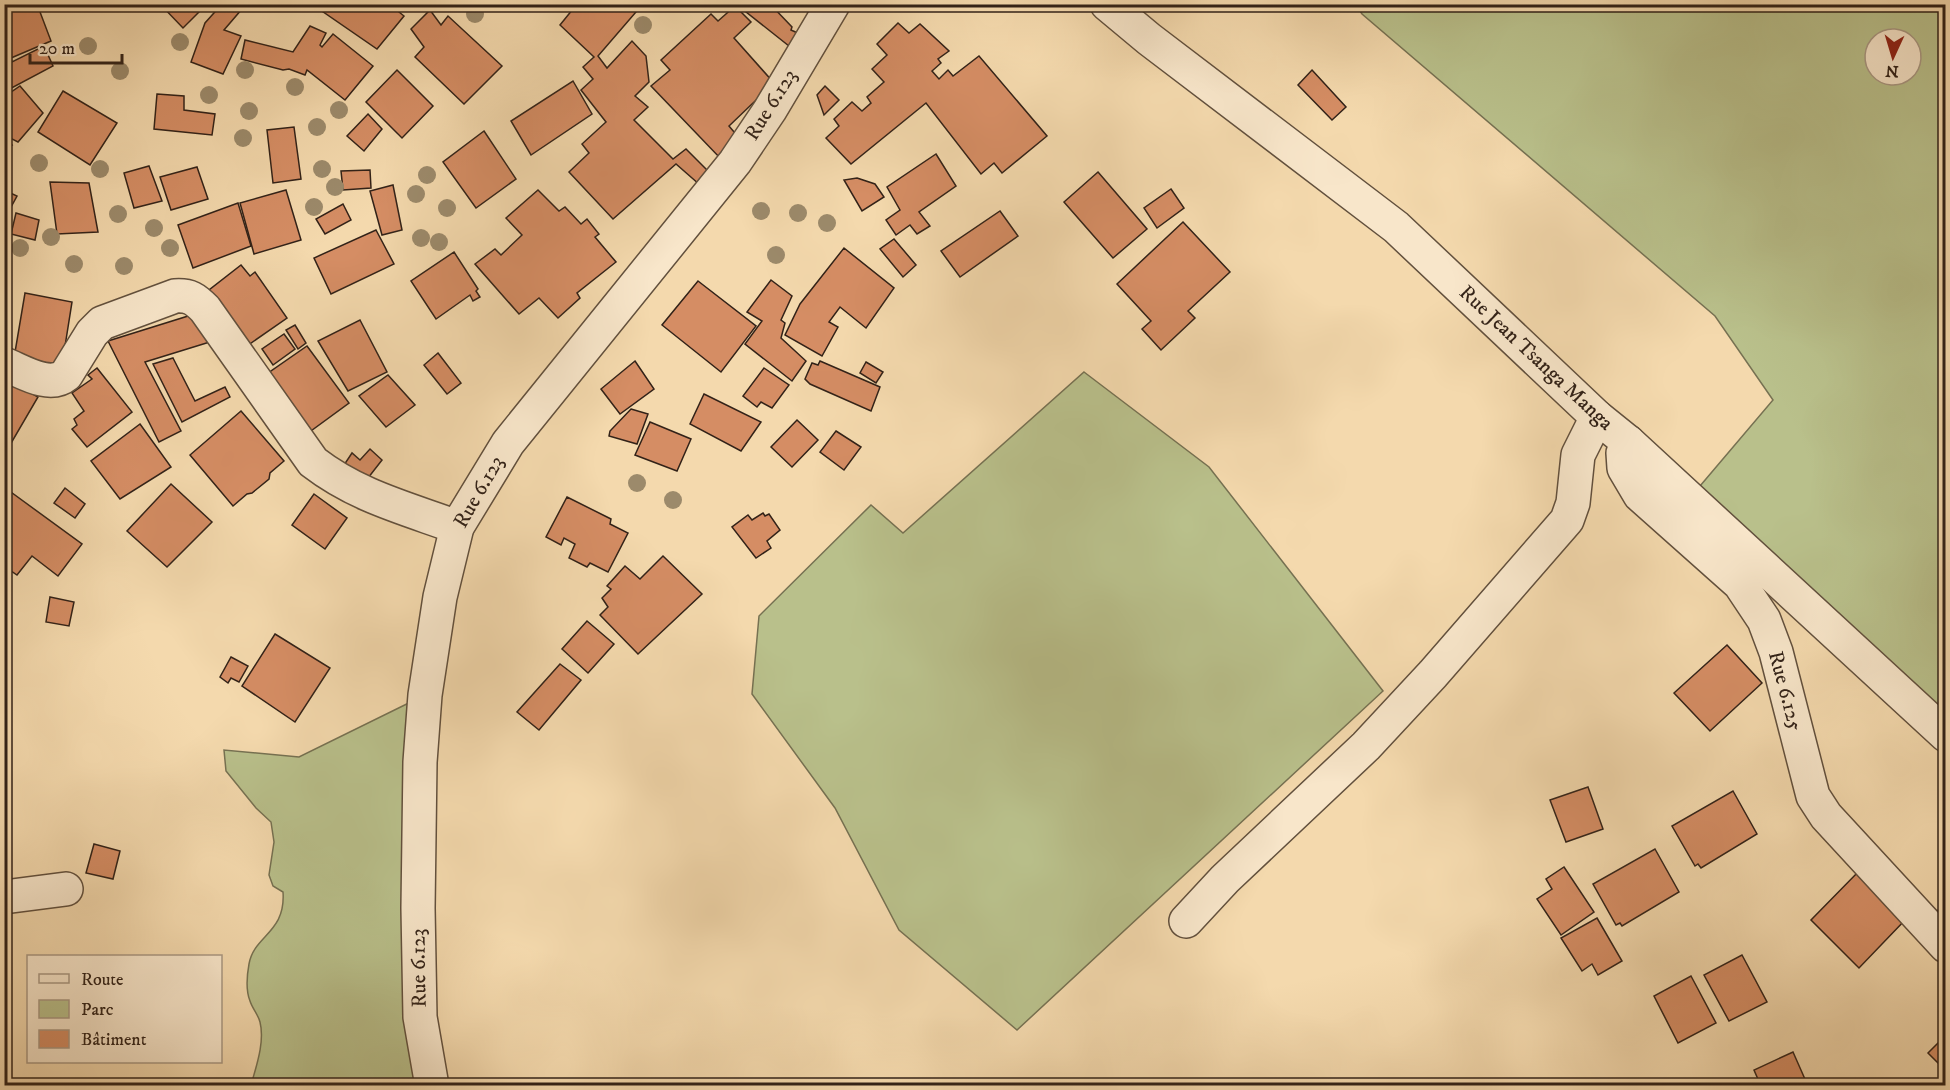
<svg xmlns="http://www.w3.org/2000/svg" width="1950" height="1090" viewBox="0 0 1950 1090" font-family="'IM FELL DW Pica',serif">
<style>
.green{fill:#b9c08b;stroke:#767152;stroke-width:1.5;fill-rule:evenodd}
.building{fill:#d58d64;stroke:#322218;stroke-width:1.5}
.lines{fill:none;stroke-linecap:round;stroke-linejoin:round}
.minor-casing{stroke:#62503d;stroke-width:36}
.minor{stroke:#f8e6ca;stroke-width:33}
.tree{fill:#9c8a6b}
.labels{text-anchor:middle;dominant-baseline:central;stroke-width:6;stroke-linejoin:round;paint-order:stroke}
.street-label{font-size:21px;fill:#322218;stroke:#f8e6ca}
</style>
<rect width="100%" height="100%" fill="#f4d9ad"/>
<filter id="stains"><feTurbulence type="fractalNoise" baseFrequency=".00333" numOctaves="4"/><feColorMatrix values="0 0 0 0 .2 0 0 0 0 .09 0 0 0 0 .02 0 0 0 .5 -.17"/></filter>
<radialGradient id="worn" r=".72"><stop offset=".6" stop-color="#630" stop-opacity="0"/><stop offset="1" stop-color="#630" stop-opacity=".3"/></radialGradient>
<g class="green">
<path d="M1356,5H1945V735L1689,499L1773,400L1715,316L1362,14ZM1875,39H1911V75H1875Z"/>
<polygon points="1084,372 1209,467 1383,691 1017,1030 899,930 835,808 752,694 759,616 871,505 903,533"/>
<path d="M425,695L432,1085H251C256,1067 265,1042 260,1022C258,1014 252,1008 250,1001C246,991 247,975 249,964C254,935 286,933 283,892L273,886L269,875L274,842L271,822L256,808L226,771L224,750L299,757Z"/>
</g>
<g class="building">
<polygon points="4,4 37,4 51,41 11,58 12,62 44,46 53,66 4,92"/>
<polygon points="160,4 207,4 183,28"/>
<polygon points="222,4 237,4 242,9 224,30 241,36 223,74 191,62 205,23"/>
<polygon points="322,4 336,4 340,7 342,4 389,4 404,16 377,49 319,9"/>
<polygon points="577,4 642,5 598,56 607,68 632,41 646,56 649,82 635,96 648,107 634,120 673,159 686,149 710,173 700,185 676,164 613,219 569,172 589,153 582,144 606,122 581,90 593,79 583,67 594,57 560,25"/>
<polygon points="736,4 770,4 792,27 791,30 800,34 789,46"/>
<polygon points="735,6 751,22 734,38 774,83 729,126 740,139 721,159 651,86 670,70 661,60 711,14 718,21"/>
<polygon points="430,10 441,25 448,16 502,66 464,104 415,57 424,47 411,29"/>
<polygon points="898,23 909,33 920,24 949,51 938,59 941,63 932,71 939,79 948,70 953,76 979,56 1047,136 1002,173 994,163 981,174 926,103 851,164 826,138 839,126 834,119 852,102 862,111 871,103 867,97 884,82 872,69 887,55 877,44"/>
<polygon points="310,26 326,33 320,45 322,47 333,34 373,66 345,100 307,70 305,75 289,69 283,70 241,59 245,40 293,52"/>
<polygon points="397,70 433,106 402,138 366,102"/>
<polygon points="1312,70 1346,107 1332,120 1298,85"/>
<polygon points="573,81 592,114 531,155 511,121"/>
<polygon points="20,86 43,113 18,142 12,139 4,129 4,97"/>
<polygon points="825,86 839,100 824,115 817,95"/>
<polygon points="63,91 117,123 90,165 38,132"/>
<polygon points="157,94 184,96 184,110 215,114 212,135 154,129"/>
<polygon points="368,114 382,129 364,151 347,136"/>
<polygon points="294,127 301,179 273,183 267,130"/>
<polygon points="484,131 516,179 476,208 443,162"/>
<polygon points="4,137 12,145 4,149"/>
<polygon points="936,154 956,186 919,212 930,226 917,234 910,225 896,235 886,220 900,210 887,187"/>
<polygon points="149,166 162,201 134,208 124,173"/>
<polygon points="197,167 208,199 171,210 160,177"/>
<polygon points="370,170 371,188 343,190 341,171"/>
<polygon points="1098,172 1147,229 1113,258 1064,202"/>
<polygon points="857,178 875,184 884,197 862,211 844,180"/>
<polygon points="50,182 89,183 98,232 57,234"/>
<polygon points="393,185 402,230 382,235 370,191"/>
<polygon points="1171,189 1184,208 1157,228 1144,208"/>
<polygon points="4,190 17,196 4,220"/>
<polygon points="286,190 301,240 254,254 240,203"/>
<polygon points="538,190 559,211 565,207 581,224 587,219 599,234 595,237 616,262 577,293 580,298 558,318 539,298 519,314 475,264 495,249 501,255 522,235 506,218"/>
<polygon points="238,203 251,246 193,268 178,225"/>
<polygon points="343,204 351,220 325,234 316,219"/>
<polygon points="1000,211 1018,236 960,277 941,251"/>
<polygon points="16,213 39,220 35,240 11,234"/>
<polygon points="1183,222 1230,272 1188,311 1195,318 1161,350 1142,329 1151,321 1117,284"/>
<polygon points="376,230 394,264 331,294 314,258"/>
<polygon points="894,239 916,265 903,277 880,249"/>
<polygon points="844,248 894,288 866,328 840,307 829,322 838,327 822,356 785,335 800,304"/>
<polygon points="454,252 478,289 476,291 480,297 473,301 470,295 436,319 411,281"/>
<polygon points="4,255 10,256 6,275 4,275"/>
<polygon points="241,265 250,276 255,272 287,318 244,348 209,290"/>
<polygon points="771,280 792,296 781,320 785,323 781,338 806,361 792,381 745,344 762,321 747,312"/>
<polygon points="698,281 756,326 721,372 662,325"/>
<polygon points="25,293 72,302 62,365 14,358"/>
<polygon points="201,312 213,341 145,362 181,431 159,442 108,341"/>
<polygon points="360,320 387,372 348,391 318,341"/>
<polygon points="295,325 306,343 298,349 286,330"/>
<polygon points="284,334 295,349 273,365 262,349"/>
<polygon points="307,346 349,403 304,436 261,378"/>
<polygon points="438,353 461,383 447,394 424,365"/>
<polygon points="173,358 195,401 225,387 230,397 182,422 153,364"/>
<polygon points="635,361 654,389 620,414 601,389"/>
<polygon points="820,361 880,387 871,411 810,384 805,379 812,363 818,365"/>
<polygon points="866,362 883,372 876,383 860,373"/>
<polygon points="97,368 132,412 87,447 72,429 77,425 74,419 84,411 72,393 92,379 88,375"/>
<polygon points="764,368 789,385 772,408 761,402 757,407 743,396"/>
<polygon points="388,375 415,405 386,427 359,396"/>
<polygon points="4,377 38,397 10,445 4,442"/>
<polygon points="704,394 761,422 741,451 690,424"/>
<polygon points="631,409 648,414 637,444 609,436 610,431"/>
<polygon points="241,411 284,461 270,473 269,479 252,493 247,494 233,506 190,455"/>
<polygon points="797,420 818,440 792,467 771,447"/>
<polygon points="650,422 691,439 677,471 635,455"/>
<polygon points="140,424 171,467 120,499 91,461"/>
<polygon points="836,431 861,447 844,470 820,452"/>
<polygon points="370,449 382,460 361,487 340,471 352,453 360,460"/>
<polygon points="171,484 212,522 167,567 127,531"/>
<polygon points="4,487 82,544 58,576 32,556 17,575 4,566"/>
<polygon points="65,488 85,504 75,518 54,503"/>
<polygon points="314,494 347,518 325,549 292,525"/>
<polygon points="567,497 611,519 610,524 628,533 608,572 590,563 587,567 569,558 575,544 564,538 561,545 546,537"/>
<polygon points="763,513 765,516 769,514 780,530 767,541 771,548 756,558 732,527 748,515 752,520"/>
<polygon points="663,556 702,594 638,654 600,615 608,607 602,598 611,589 607,586 625,566 640,579"/>
<polygon points="50,597 74,602 69,626 46,622"/>
<polygon points="587,621 614,644 588,673 562,649"/>
<polygon points="275,634 330,668 295,722 242,686"/>
<polygon points="1727,645 1762,683 1710,731 1674,693"/>
<polygon points="231,657 248,666 239,682 231,678 228,683 220,677"/>
<polygon points="560,664 581,680 539,730 517,712"/>
<polygon points="1588,787 1603,829 1566,842 1550,800"/>
<polygon points="1733,791 1757,834 1701,868 1698,864 1695,866 1672,826"/>
<polygon points="94,844 120,851 113,879 86,873"/>
<polygon points="1655,849 1679,892 1622,926 1620,923 1616,925 1593,884"/>
<polygon points="1564,867 1594,912 1561,935 1537,899 1552,889 1546,879"/>
<polygon points="1859,871 1906,919 1859,968 1811,920"/>
<polygon points="1946,903 1946,921 1937,911"/>
<polygon points="1597,918 1622,961 1598,975 1592,964 1582,971 1561,938"/>
<polygon points="1742,955 1767,1002 1729,1021 1704,975"/>
<polygon points="1691,976 1716,1023 1678,1043 1654,996"/>
<polygon points="1946,1035 1946,1071 1928,1053"/>
<polygon points="1793,1052 1808,1086 1761,1086 1754,1070"/>
<polygon points="1518,1079 1522,1086 1506,1086"/>
<polygon points="1736,1080 1738,1086 1723,1086"/>
</g>
<g class="lines">
<defs>
<g id="minor">
<polyline points="1107,4 1149,39 1396,227 1597,417 1628,442 1946,735"/>
<path d="M4,364C22,371 49,389 66,375L92,333L102,323L175,296C190,295 195,299 205,309L313,462C357,496 405,508 457,527"/>
<polyline points="1628,442 1623,453 1624,468 1640,495 1740,584 1764,620 1776,652 1813,796 1826,816 1946,946"/>
<polyline points="4,897 66,889"/>
<polyline points="1186,921 1225,879 1366,746 1433,674 1567,520 1573,503 1578,455 1597,417"/>
<polyline points="432,1086 420,1017 418,908 420,762 425,695 440,597 457,527 508,443 735,162 770,110 833,4"/>
</g>
</defs>
<use href="#minor" class="minor-casing"/>
<use href="#minor" class="minor"/>
</g>
<g class="tree">
<circle cx="475" cy="14" r="9"/>
<circle cx="643" cy="25" r="9"/>
<circle cx="180" cy="42" r="9"/>
<circle cx="88" cy="46" r="9"/>
<circle cx="245" cy="70" r="9"/>
<circle cx="120" cy="71" r="9"/>
<circle cx="295" cy="87" r="9"/>
<circle cx="209" cy="95" r="9"/>
<circle cx="339" cy="110" r="9"/>
<circle cx="249" cy="111" r="9"/>
<circle cx="317" cy="127" r="9"/>
<circle cx="243" cy="138" r="9"/>
<circle cx="39" cy="163" r="9"/>
<circle cx="100" cy="169" r="9"/>
<circle cx="322" cy="169" r="9"/>
<circle cx="427" cy="175" r="9"/>
<circle cx="335" cy="187" r="9"/>
<circle cx="416" cy="194" r="9"/>
<circle cx="314" cy="207" r="9"/>
<circle cx="447" cy="208" r="9"/>
<circle cx="761" cy="211" r="9"/>
<circle cx="798" cy="213" r="9"/>
<circle cx="118" cy="214" r="9"/>
<circle cx="827" cy="223" r="9"/>
<circle cx="154" cy="228" r="9"/>
<circle cx="51" cy="237" r="9"/>
<circle cx="421" cy="238" r="9"/>
<circle cx="439" cy="242" r="9"/>
<circle cx="20" cy="248" r="9"/>
<circle cx="170" cy="248" r="9"/>
<circle cx="776" cy="255" r="9"/>
<circle cx="74" cy="264" r="9"/>
<circle cx="124" cy="266" r="9"/>
<circle cx="637" cy="483" r="9"/>
<circle cx="673" cy="500" r="9"/>
</g>
<g class="labels">
<g class="street-label">
<text transform="translate(771 105) rotate(-58)">Rue 6.123</text>
<text transform="translate(1536 358) rotate(43)">Rue Jean Tsanga Manga</text>
<text transform="translate(479 492) rotate(-60)">Rue 6.123</text>
<text transform="translate(1785 691) rotate(75)">Rue 6.125</text>
<text transform="translate(419 968) rotate(-91)">Rue 6.123</text>
</g>
</g>
<rect width="1950" height="1090" fill="none" stroke="#f4d9ad" stroke-width="24"/>
<rect x="6" y="6" width="1938" height="1078" fill="none" stroke="#322218" stroke-width="3"/>
<rect x="12" y="12" width="1926" height="1066" fill="none" stroke="#322218" stroke-width="1.5"/>
<rect x="27" y="955" width="195" height="108" fill="#f8e6ca" stroke="#a99883" stroke-width="1.5"/>
<rect x="39" y="974" width="30" height="9" fill="#f8e6ca" stroke="#a99883" stroke-width="1.5"/>
<text x="81" y="985" font-size="18" fill="#322218">Route</text>
<rect x="39" y="1000" width="30" height="18" fill="#b9c08b" stroke="#a99883" stroke-width="1.5"/>
<text x="81" y="1015" font-size="18" fill="#322218">Parc</text>
<rect x="39" y="1030" width="30" height="18" fill="#d58d64" stroke="#a99883" stroke-width="1.5"/>
<text x="81" y="1045" font-size="18" fill="#322218">Bâtiment</text>
<g transform="translate(1893 57) rotate(184)"><circle r="28" fill="#f8e6ca" stroke="#a99883" stroke-width="1.5"/>
<path d="M0-4.5L10 22L0 15L-10 22Z" fill="#8f2418"/>
<text y="-9" font-size="16" font-weight="bold" text-anchor="middle" fill="#322218">N</text>
</g>
<path d="M30 54v9h92v-9" fill="none" stroke="#322218" stroke-width="3"/>
<text x="39" y="54" font-size="18" fill="#322218" stroke="#f8e6ca" stroke-width="4.5" paint-order="stroke">20 m</text>
<rect width="100%" height="100%" filter="url(#stains)"/>
<rect width="100%" height="100%" fill="url(#worn)"/>
</svg>
